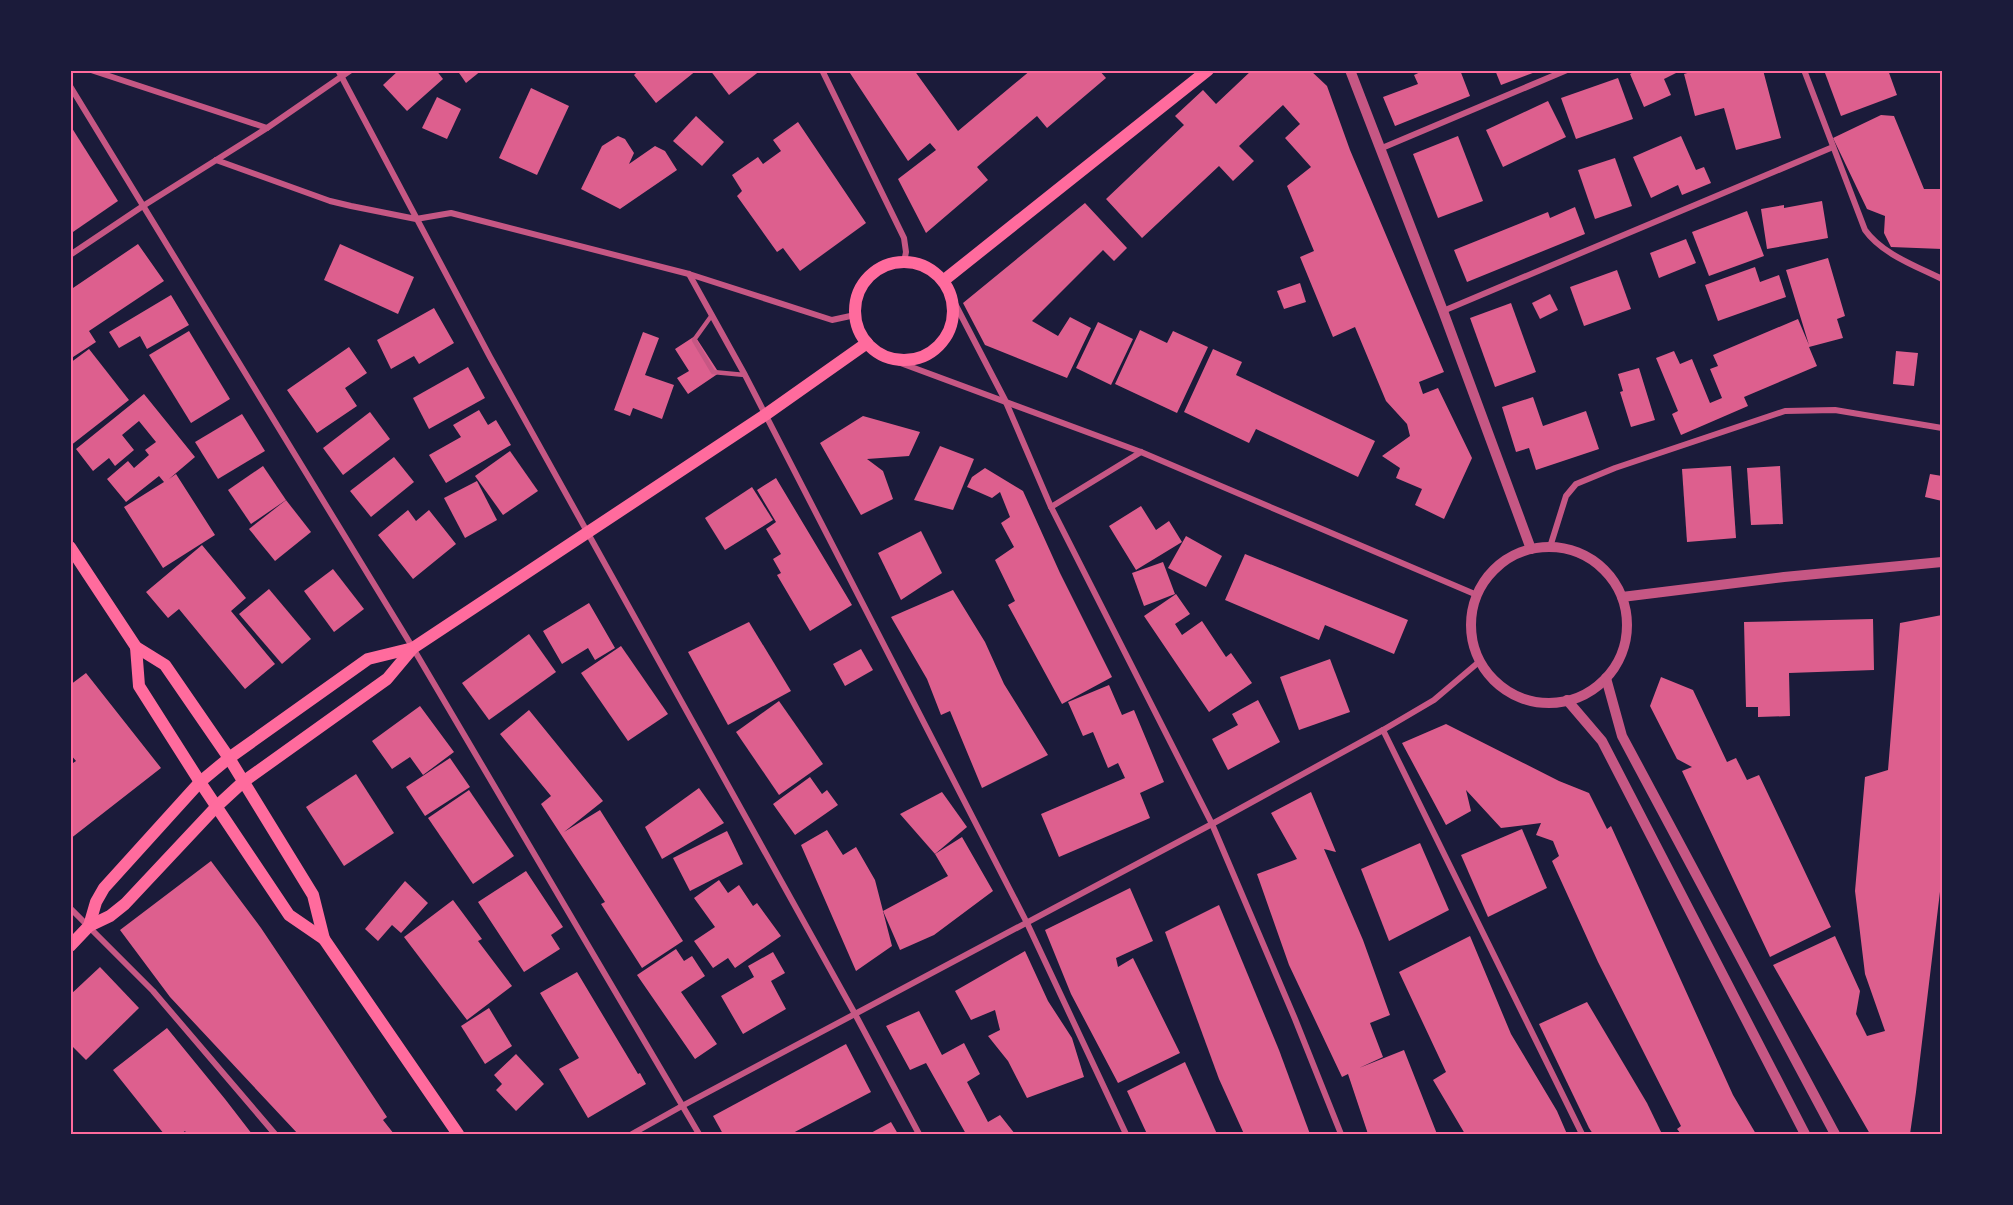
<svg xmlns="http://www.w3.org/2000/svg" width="2013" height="1205" viewBox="0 0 2013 1205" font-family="Merriweather,serif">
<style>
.building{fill:#dd5f8e}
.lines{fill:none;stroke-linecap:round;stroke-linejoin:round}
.service{stroke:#c65784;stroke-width:4.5}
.minor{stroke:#c65784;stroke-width:6}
.tertiary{stroke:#c65784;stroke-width:10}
.secondary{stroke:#ff6b9d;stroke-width:12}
.neatline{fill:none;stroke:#ff6b9d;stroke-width:2}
</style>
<rect width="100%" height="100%" fill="#1b1b3a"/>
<g class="building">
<polygon points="399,70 436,70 443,79 407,111 383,85"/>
<polygon points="457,70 482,70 466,83"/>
<polygon points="639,70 697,70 656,103 634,75"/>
<polygon points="710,70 761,70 729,95"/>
<polygon points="848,70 914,70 958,131 1031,70 1099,70 1106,78 1047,128 1037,116 977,167 988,180 926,233 898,179 936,150 930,143 908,161"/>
<polygon points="1252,70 1310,70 1327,86 1350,150 1444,372 1419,382 1423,394 1438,388 1472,458 1444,519 1415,505 1422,489 1396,478 1400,468 1382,456 1410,436 1407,424 1386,401 1355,327 1333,337 1300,257 1314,251 1287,186 1311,167 1285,138 1300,124 1283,105 1239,146 1254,161 1233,181 1219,166 1142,238 1106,199 1184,125 1175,116 1203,90 1216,104"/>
<polygon points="1425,70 1460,70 1470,96 1395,126 1383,97 1418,84 1414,75"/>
<polygon points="1495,70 1538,70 1538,71 1501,85"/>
<polygon points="1637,70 1682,70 1664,79 1671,95 1644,107 1630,74"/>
<polygon points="1697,70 1763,70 1781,138 1736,150 1724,108 1695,116 1684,74"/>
<polygon points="1831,70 1888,70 1897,95 1841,116 1825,73"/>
<polygon points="1618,78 1633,119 1576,139 1561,98"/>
<polygon points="531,88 569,106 537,175 499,158"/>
<polygon points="437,97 461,109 447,139 422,128"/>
<polygon points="1548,101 1566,137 1503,167 1486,130"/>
<polygon points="1881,115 1894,116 1924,189 1942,189 1942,249 1891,247 1884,233 1885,216 1867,209 1833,138"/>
<polygon points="696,116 724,142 702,166 673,141"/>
<polygon points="798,122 866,223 800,271 783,248 777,252 737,196 742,191 732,175 758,157 763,164 781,151 773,140"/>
<polygon points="70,125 118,201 70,234"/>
<polygon points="618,136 625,139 634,153 629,164 655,146 665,151 677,170 620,209 581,189 602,146"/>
<polygon points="1458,136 1483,201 1438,218 1413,154"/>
<polygon points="1681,136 1696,170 1704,167 1711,183 1682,195 1678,185 1651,198 1633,157"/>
<polygon points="1615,158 1632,206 1595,219 1578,170"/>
<polygon points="1822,201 1828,238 1767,249 1761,209 1784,205 1784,208"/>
<polygon points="1085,203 1127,248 1114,261 1103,250 1032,321 1058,336 1070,317 1091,328 1067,378 985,345 963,303"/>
<polygon points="1575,207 1585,234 1467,282 1454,250 1548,212 1550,218"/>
<polygon points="1747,211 1764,256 1709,276 1692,232"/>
<polygon points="1686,239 1696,263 1659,278 1650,253"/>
<polygon points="138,244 164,281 89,331 96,342 70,359 70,290"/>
<polygon points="340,244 414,277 398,314 324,280"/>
<polygon points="1828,258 1845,316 1837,319 1843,338 1809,347 1817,366 1744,397 1748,406 1681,435 1672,414 1678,411 1656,358 1674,351 1680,364 1692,359 1710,403 1722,398 1710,369 1718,366 1713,355 1798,319 1809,345 1786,270"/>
<polygon points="1755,267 1760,282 1779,275 1786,297 1718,321 1705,285"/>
<polygon points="1617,270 1631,309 1584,326 1570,287"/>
<polygon points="1300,283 1306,302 1284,309 1277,291"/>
<polygon points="1550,294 1558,310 1540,319 1532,303"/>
<polygon points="171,295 189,325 147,349 140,336 119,348 109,332"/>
<polygon points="1511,303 1536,372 1495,387 1470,318"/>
<polygon points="434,308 454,343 419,364 414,356 391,369 377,340"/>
<polygon points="1098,322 1133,339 1111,385 1076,368"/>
<polygon points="1140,330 1167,343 1173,331 1208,347 1177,413 1115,384"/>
<polygon points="189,331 230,399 191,423 149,355"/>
<polygon points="643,332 659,338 645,375 674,385 662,419 633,408 630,416 614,410"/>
<polygon points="695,336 719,373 688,394 677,378 689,371 675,349"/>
<polygon points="349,347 367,373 345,388 357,406 317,433 287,390"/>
<polygon points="89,349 129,400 70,446 70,363"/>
<polygon points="1213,349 1242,362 1236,375 1375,441 1358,477 1256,429 1249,443 1184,412"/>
<polygon points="1896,351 1918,353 1914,386 1893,384"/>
<polygon points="468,367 485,398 429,429 413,398"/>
<polygon points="1639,368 1655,420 1631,427 1620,392 1623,391 1618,374"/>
<polygon points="144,394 195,457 169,479 176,474 215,535 163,568 124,507 164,482 159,476 126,502 107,479 128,461 134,468 149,455 145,450 156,442 139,421 122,435 134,450 115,466 109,458 93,471 76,449"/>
<polygon points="1533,397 1543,426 1586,411 1599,449 1536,470 1529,448 1516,452 1502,407"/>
<polygon points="479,410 488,425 496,420 511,445 446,483 429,455 461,437 453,425"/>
<polygon points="370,412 390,439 343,475 323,448"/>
<polygon points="242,414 265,451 218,479 195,442"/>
<polygon points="863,416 920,432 909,456 867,459 883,471 893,499 861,515 820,443"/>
<polygon points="940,446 974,459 953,510 914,500"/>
<polygon points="510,451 538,491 503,515 475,476"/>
<polygon points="394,457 414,482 371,517 350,491"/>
<polygon points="263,466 286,500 251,524 228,490"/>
<polygon points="1731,466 1736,538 1687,542 1682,469"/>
<polygon points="1780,466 1783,524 1751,525 1747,468"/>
<polygon points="985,468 1023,491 1060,573 1112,677 1062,704 1008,605 1015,601 995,560 1014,547 1001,523 1010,517 1000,492 992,498 967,487 972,477"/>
<polygon points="1930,474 1942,476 1942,501 1925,497"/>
<polygon points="776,478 852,605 810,631 777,575 781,573 773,559 781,554 766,529 776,522 757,490"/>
<polygon points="477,481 497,520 465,538 444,498"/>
<polygon points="752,487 773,520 725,550 705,518"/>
<polygon points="286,500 311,532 275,561 249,529"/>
<polygon points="1141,506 1156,530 1169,521 1182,542 1136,570 1109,526"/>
<polygon points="408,510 416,521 429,510 456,544 413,579 378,535"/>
<polygon points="921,531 942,573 901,600 878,553"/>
<polygon points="1186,536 1222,556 1206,587 1168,568"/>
<polygon points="202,545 246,598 231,611 275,664 245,689 179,609 168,618 146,592"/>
<polygon points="1245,554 1408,620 1394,654 1325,625 1319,640 1225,600"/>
<polygon points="1163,562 1175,594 1144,606 1132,573"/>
<polygon points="333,569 364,609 334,632 304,591"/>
<polygon points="269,589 311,639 282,664 239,614"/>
<polygon points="953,590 985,642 1004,684 1048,755 982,788 950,711 941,715 927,679 891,617"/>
<polygon points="1176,594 1190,614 1175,624 1182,635 1202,621 1226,657 1231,653 1252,683 1209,712 1144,616"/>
<polygon points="589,603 615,648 595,660 588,648 562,664 543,631"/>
<polygon points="1942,615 1942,875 1916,1092 1910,1134 1870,1134 1773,965 1835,936 1860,991 1856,1014 1867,1036 1885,1031 1865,974 1855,891 1865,777 1888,770 1900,623"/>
<polygon points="1873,619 1874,670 1789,673 1790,716 1758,717 1758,707 1746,707 1744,622"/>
<polygon points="749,622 791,691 728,725 688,652"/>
<polygon points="529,634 556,672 489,720 462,683"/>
<polygon points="621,646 668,714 628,741 581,673"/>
<polygon points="861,649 873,670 845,686 833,664"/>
<polygon points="1330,659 1350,712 1299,730 1280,677"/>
<polygon points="86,673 161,768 70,839 70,765 76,761 70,754 70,685"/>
<polygon points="1661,677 1693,690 1727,762 1736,758 1747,780 1759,775 1831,927 1770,957 1682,771 1692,767 1677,759 1650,706"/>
<polygon points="1109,685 1122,715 1134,710 1164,782 1140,793 1150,818 1059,857 1041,814 1125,778 1118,763 1108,768 1093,732 1083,736 1068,702"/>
<polygon points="1258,700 1280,742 1228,770 1212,739 1238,725 1232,714"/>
<polygon points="779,701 823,764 779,795 736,732"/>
<polygon points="420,706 454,752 423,775 410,757 392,769 372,741"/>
<polygon points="529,710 603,801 564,832 600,810 683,941 642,968 601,904 605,902 541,804 551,796 500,734"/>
<polygon points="1446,724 1559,781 1589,793 1607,829 1611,826 1733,1095 1756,1134 1681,1134 1677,1129 1681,1126 1598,962 1552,861 1559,856 1553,841 1536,835 1541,823 1501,828 1466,790 1471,811 1446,825 1402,743"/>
<polygon points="450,758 470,787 425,816 406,787"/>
<polygon points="356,774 394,833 344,866 306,807"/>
<polygon points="810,777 822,794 827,790 838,805 795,835 773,804"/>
<polygon points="699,788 724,823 662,859 645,827"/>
<polygon points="469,790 514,856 473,884 428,818"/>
<polygon points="942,792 967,827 935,854 900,814"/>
<polygon points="1311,792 1336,852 1324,849 1363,940 1390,1015 1370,1023 1383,1057 1359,1068 1404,1050 1437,1134 1368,1134 1348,1074 1342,1077 1289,965 1257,874 1297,859 1271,813"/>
<polygon points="1522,829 1547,888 1488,917 1461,855"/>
<polygon points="827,830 843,855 856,847 875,880 892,946 856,971 801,845"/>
<polygon points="727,831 743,864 690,891 673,858"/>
<polygon points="962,837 993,891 934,935 900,950 883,911 948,876 935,854"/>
<polygon points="1420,843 1449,910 1389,941 1361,869"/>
<polygon points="211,861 261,928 332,1034 387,1117 383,1120 394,1134 298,1134 170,997 120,930"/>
<polygon points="526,871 563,927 551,935 560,949 524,972 478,902"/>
<polygon points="719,880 728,893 739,885 753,906 757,903 781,936 735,968 728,958 713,968 694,941 715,927 694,898"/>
<polygon points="405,881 428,903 401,933 392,925 378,941 365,929"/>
<polygon points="1130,888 1153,941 1116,958 1118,967 1133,958 1180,1053 1118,1083 1071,994 1045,930"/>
<polygon points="453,900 482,939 478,941 512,986 467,1020 404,937"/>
<polygon points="1219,905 1279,1050 1310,1134 1244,1134 1219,1079 1165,932"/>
<polygon points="1470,936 1511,1034 1557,1111 1567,1134 1465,1134 1433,1080 1446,1072 1399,972"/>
<polygon points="676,949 684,961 692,956 705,976 681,992 717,1044 695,1059 637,975"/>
<polygon points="1025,951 1048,1001 1072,1038 1084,1077 1027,1098 1008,1061 988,1036 1000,1030 995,1010 971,1020 955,991"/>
<polygon points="773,952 785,973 771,981 786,1009 743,1034 721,996 754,977 748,966"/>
<polygon points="100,967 139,1008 86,1060 70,1044 70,995"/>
<polygon points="577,972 638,1074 640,1073 646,1084 588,1118 559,1069 579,1058 540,993"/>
<polygon points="1587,1002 1647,1103 1662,1134 1593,1134 1589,1128 1539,1024"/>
<polygon points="489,1008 512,1046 485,1064 461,1026"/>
<polygon points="919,1011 942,1055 964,1043 980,1074 967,1082 988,1122 1000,1115 1015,1134 966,1134 926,1063 910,1070 886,1026"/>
<polygon points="167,1028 225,1099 252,1134 187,1134 185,1131 181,1134 164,1134 113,1070"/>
<polygon points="846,1044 871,1092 791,1134 723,1134 713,1116"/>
<polygon points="516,1054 544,1084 516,1111 496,1090 502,1084 494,1075"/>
<polygon points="1185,1062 1217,1134 1147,1134 1127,1091"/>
<polygon points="891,1122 898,1134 869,1134"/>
</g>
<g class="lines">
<polyline class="service" points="712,315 694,340 713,372 745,375"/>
<g class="minor">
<polyline points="91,70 267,128"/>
<polyline points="338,70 490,357 855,1014 919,1134"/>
<polyline points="822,70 904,238 906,252 904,262"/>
<path d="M1804,70L1865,230C1882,254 1916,266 1942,279"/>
<polyline points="70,86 413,648 699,1134"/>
<polyline points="1382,148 1567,70"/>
<polyline points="216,160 330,201 351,206 416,219 451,213 689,274 832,320 855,315"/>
<polyline points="70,255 143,206 267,128 351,70"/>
<polyline points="689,274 745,375 1027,923 1126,1134"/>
<polyline points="951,296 1005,400 1051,507 1212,824 1295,1019 1341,1134"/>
<polyline points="1443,311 1833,147"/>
<polyline points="887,358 1141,452 1477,595"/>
<polyline points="1051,507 1141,452"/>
<polyline points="1550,547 1566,496 1576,484 1615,468 1785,411 1835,410 1942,428"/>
<polyline points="1383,730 1582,1134"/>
<polyline points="70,908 153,991 275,1134"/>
<polyline points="632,1134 682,1106 1212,824 1383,730 1434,700 1480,661"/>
</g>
<g class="tertiary">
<polyline points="1350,70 1443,311 1531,549"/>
<circle cx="1549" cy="625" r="78"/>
<polyline points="1622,597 1784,577 1942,562"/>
<polyline points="1606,678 1622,736 1835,1134"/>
<polyline points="1567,700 1602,741 1805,1134"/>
</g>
<g class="secondary">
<circle cx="904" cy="311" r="49"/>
<polyline points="943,281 1208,70"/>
<polyline points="70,547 136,647 165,665 229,758 313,895 324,939"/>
<polyline points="136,647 139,686 200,782 289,915 324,939 458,1134"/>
<polyline points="89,926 96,902 104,888 200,782 229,758 368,659 413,648"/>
<polyline points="70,946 89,926 110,916 125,904 217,806 243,782 387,679 413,648 765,415 867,343"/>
</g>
</g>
<rect width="2013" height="1205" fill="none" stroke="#1b1b3a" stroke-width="144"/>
<rect x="72" y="72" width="1869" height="1061" class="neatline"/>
</svg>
